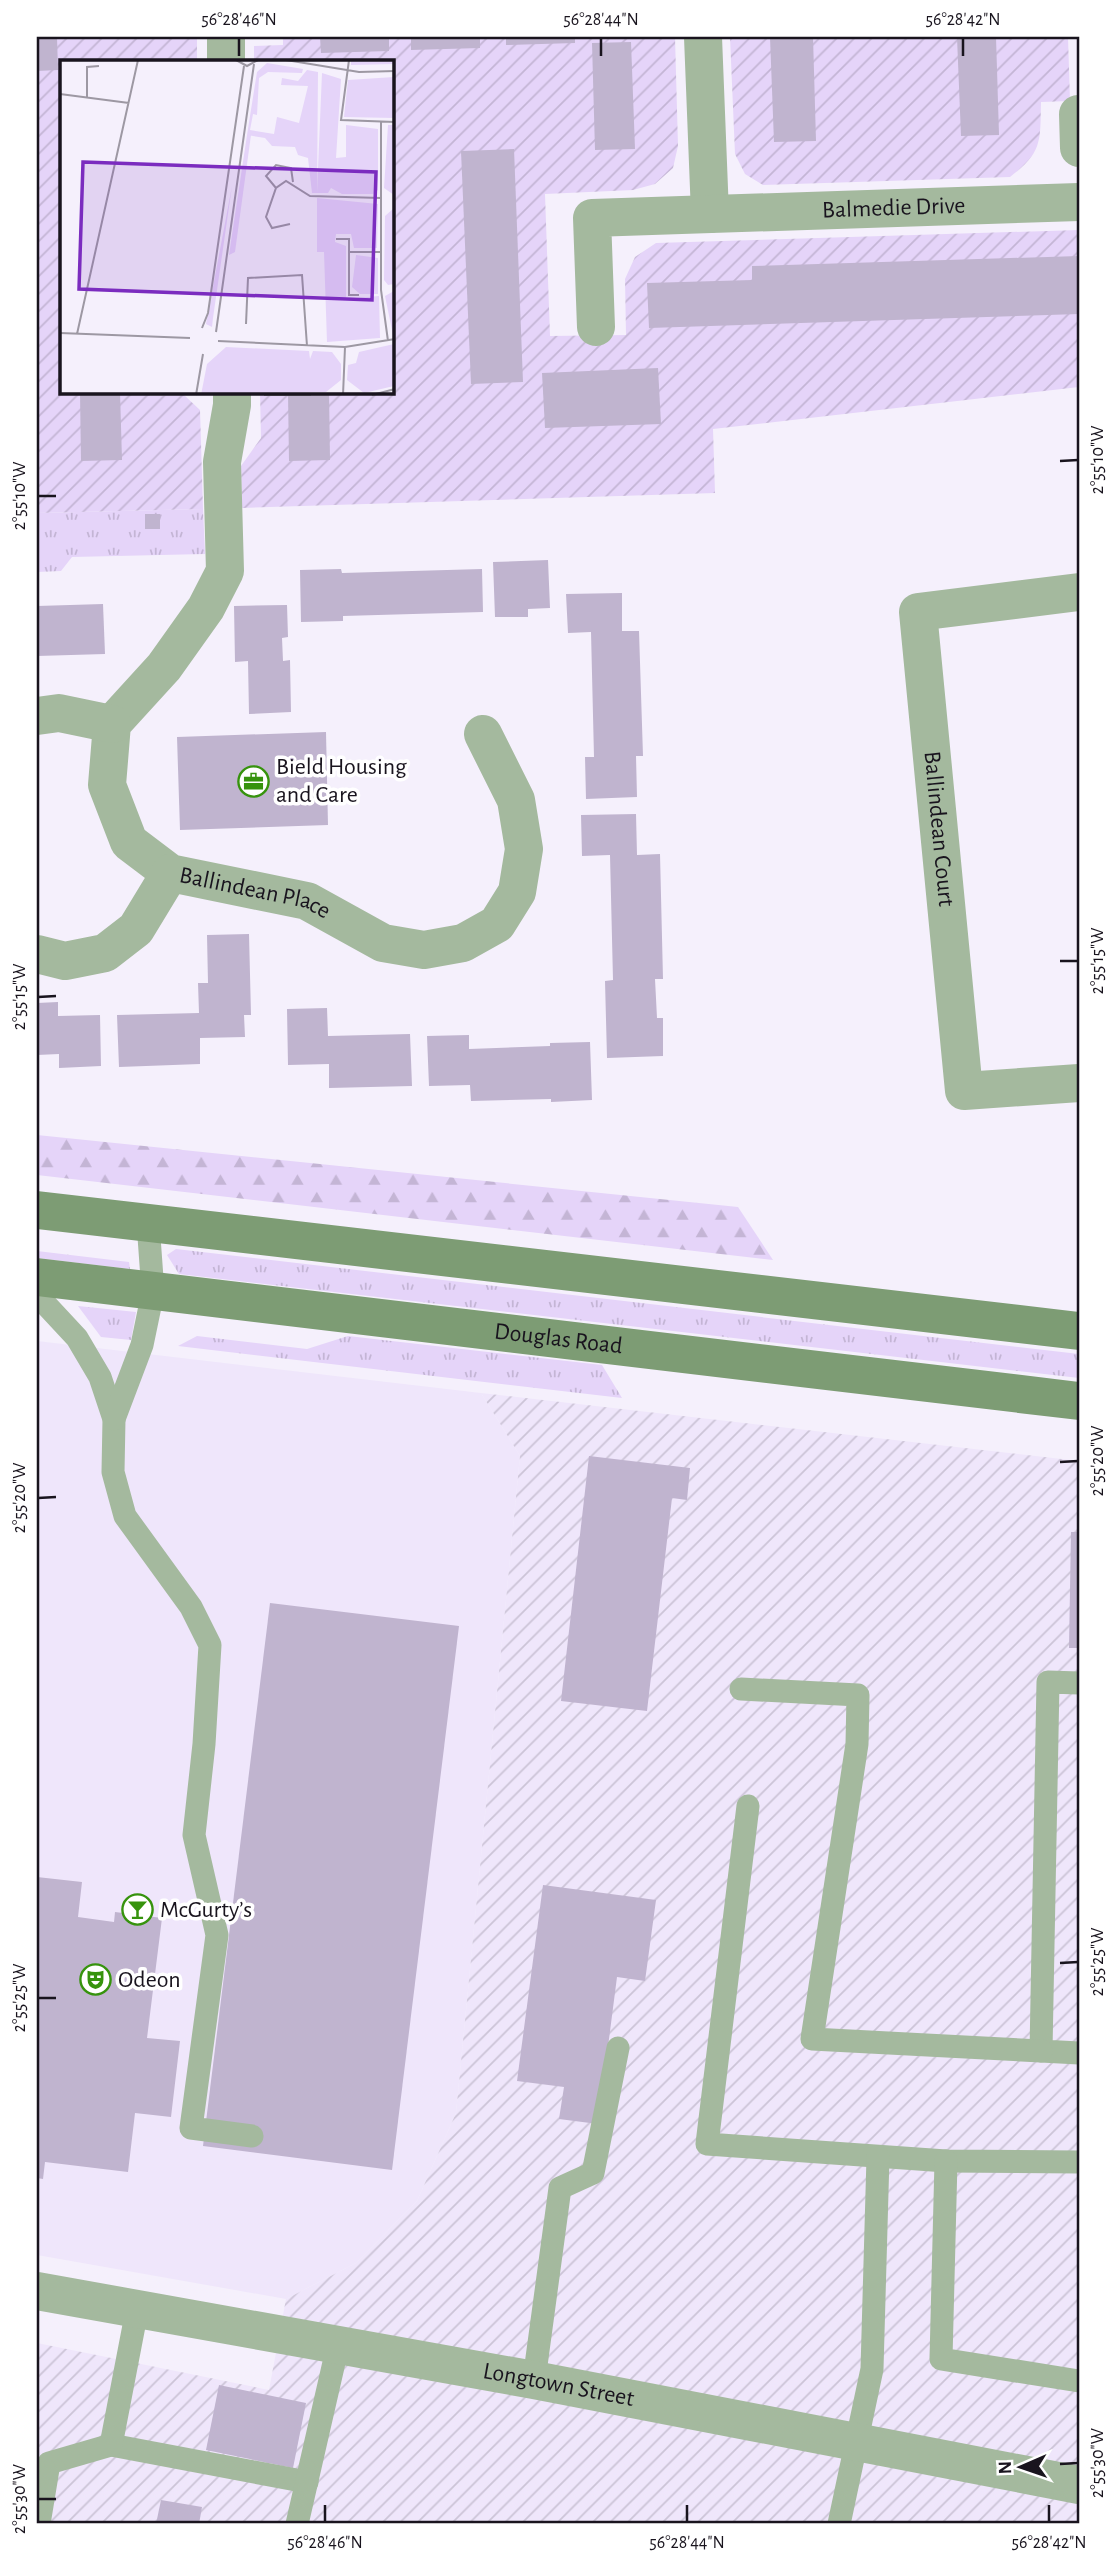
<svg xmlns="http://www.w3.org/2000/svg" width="1116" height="2561" viewBox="0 0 1116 2561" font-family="'Alegreya Sans',sans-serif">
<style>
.built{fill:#efe6fb}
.industrial{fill:url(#industrial-furrows)}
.grass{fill:url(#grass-tufts)}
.forest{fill:url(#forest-firs)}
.garden{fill:url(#garden-furrows)}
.building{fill:#c0b4cf}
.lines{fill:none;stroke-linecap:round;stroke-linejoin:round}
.lane{stroke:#a4b99e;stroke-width:23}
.street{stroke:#a4b99e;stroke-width:38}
.secondary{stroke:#7d9c74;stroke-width:38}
.ticks{fill:none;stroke:#19141e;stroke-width:2.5}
.labels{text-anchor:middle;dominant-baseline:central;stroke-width:7;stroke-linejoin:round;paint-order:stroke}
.street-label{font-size:24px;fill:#19141e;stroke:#fff}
.poi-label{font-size:24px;fill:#19141e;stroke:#fff;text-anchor:start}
.inset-road{fill:none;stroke:#9d98a3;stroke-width:2}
.view{fill:#7b2cbf;fill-opacity:0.15;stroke:#7b2cbf;stroke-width:3.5}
.inset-edge{fill:none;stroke:#19141e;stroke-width:3.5}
.neatline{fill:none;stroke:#19141e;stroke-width:2.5}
.ticks-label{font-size:18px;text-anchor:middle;fill:#19141e}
</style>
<defs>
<pattern id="industrial-furrows" width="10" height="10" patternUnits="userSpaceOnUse" patternTransform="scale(1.75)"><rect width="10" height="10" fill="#efe6fb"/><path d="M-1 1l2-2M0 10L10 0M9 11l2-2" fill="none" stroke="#ccc4d7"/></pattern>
<pattern id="grass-tufts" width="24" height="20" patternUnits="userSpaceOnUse" patternTransform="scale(1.75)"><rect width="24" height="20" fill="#e5d4f9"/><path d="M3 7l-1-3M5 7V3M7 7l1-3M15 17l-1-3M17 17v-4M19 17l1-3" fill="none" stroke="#c4b5d5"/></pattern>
<pattern id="forest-firs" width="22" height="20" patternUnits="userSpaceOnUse" patternTransform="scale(1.75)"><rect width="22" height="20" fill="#e5d4f9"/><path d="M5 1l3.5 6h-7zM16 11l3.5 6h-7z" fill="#c4b5d5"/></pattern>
<pattern id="garden-furrows" width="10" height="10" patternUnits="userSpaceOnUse" patternTransform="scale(1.75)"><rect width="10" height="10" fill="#e5d4f9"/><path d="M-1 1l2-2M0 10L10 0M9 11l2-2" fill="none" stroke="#c4b5d5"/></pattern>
</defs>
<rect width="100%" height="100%" fill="#f5f0fc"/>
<polygon class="built" points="37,1341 481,1393 520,1456 456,2113 417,2201 356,2263 286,2299 37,2255"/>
<polygon class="industrial" points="481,1393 1079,1461 1079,2524 37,2524 37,2343 269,2390 286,2299 356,2263 417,2201 456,2113 520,1456"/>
<g class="grass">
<polygon points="203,509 205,554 72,557 61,571 37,572 37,513"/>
<polygon points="176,1249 1079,1354 1079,1378 179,1274 167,1255"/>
<polygon points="37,1251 129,1262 130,1269 37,1258"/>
<polygon points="78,1306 136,1312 131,1340 101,1337"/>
<polygon points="197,1336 307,1349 348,1336 602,1365 622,1398 178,1346"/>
</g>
<polygon class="forest" points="37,1135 738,1207 773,1260 37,1175"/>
<g class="garden">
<polygon points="37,37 197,37 197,61 61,61 61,392 150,392 150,396 184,395 200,410 203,509 37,513"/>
<polygon points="283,37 675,37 678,146 673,168 655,184 633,190 545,194 550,336 626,335 625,279 635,257 656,243 1079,230 1079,387 713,429 715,493 242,508 241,466 261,438 260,392 392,392 392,61 254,61 254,46 283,45"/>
<path d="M730,37H1068L1070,101L1041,102C1040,141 1043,152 1010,177L763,185L745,174L735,154Z"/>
</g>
<g class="building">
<polygon points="37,37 57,37 58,70 37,71"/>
<polygon points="320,37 389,37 389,51 321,53"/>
<polygon points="411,37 480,37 480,48 411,50"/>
<polygon points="506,37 575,37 575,43 506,45"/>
<polygon points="770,37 813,37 816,141 774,142"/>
<polygon points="957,37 996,37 999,135 961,136"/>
<polygon points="631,42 635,149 595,150 592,43"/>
<polygon points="514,149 523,382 471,384 461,151"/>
<polygon points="1079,256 1079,314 649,328 647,283 752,280 752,266"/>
<polygon points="658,368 661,424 545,428 542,373"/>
<polygon points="80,392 120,392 122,460 81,461"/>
<polygon points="288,392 329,392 330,460 289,461"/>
<rect x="145" y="514" width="15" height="15"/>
<polygon points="548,560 550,608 528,609 528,617 495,617 493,562"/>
<polygon points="341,569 342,573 482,569 483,612 343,616 343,621 301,622 300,570"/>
<polygon points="622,593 622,631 639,631 643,756 636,756 637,797 586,799 585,757 594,757 591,632 568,633 566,594"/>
<polygon points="103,604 105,654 37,656 37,606"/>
<polygon points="287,605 288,637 282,638 283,661 290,660 291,712 249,714 248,661 235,662 234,606"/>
<polygon points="326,732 328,825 180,830 177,737"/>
<polygon points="636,814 637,855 660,854 663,979 655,979 657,1018 663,1018 663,1056 607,1058 605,981 613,980 610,855 582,856 581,815"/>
<polygon points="249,934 251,1015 244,1015 245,1037 200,1038 200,1064 119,1067 117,1015 199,1013 198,983 208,983 207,935"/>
<polygon points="58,1002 58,1016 100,1015 101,1066 59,1068 59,1054 37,1055 37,1003"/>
<polygon points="327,1008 328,1036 410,1034 412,1086 329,1088 329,1064 288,1065 287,1009"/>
<polygon points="469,1035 469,1049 550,1046 550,1043 590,1042 592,1100 551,1102 551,1099 471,1101 470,1085 429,1086 427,1036"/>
<polygon points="589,1456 690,1468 687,1500 672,1498 647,1711 561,1701"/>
<polygon points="1071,1532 1079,1532 1079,1648 1069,1648"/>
<polygon points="270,1603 459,1626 392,2170 203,2146"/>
<polygon points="37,1877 82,1882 78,1917 114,1922 115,1912 162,1918 147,2038 180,2041 171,2117 135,2113 128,2172 45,2162 43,2179 37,2178"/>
<polygon points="543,1885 656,1900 645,1981 617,1977 598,2124 559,2119 564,2087 517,2081"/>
<polygon points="219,2385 306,2403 293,2468 206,2450"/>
<polygon points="161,2500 202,2507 199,2524 156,2524"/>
</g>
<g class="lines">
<g class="lane">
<polyline points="37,1295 77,1338 100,1377 114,1419 113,1472 125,1516 191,1607 210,1645 204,1744 194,1835 217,1935 191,2128 252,2136"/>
<polyline points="114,1419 142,1345 153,1292 148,1223"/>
<polyline points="1079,1683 1048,1682 1041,2051 1079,2053"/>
<polyline points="741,1689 858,1695 857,1744 812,2039 1041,2051"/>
<polyline points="748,1806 707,2144 946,2161 1079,2162"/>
<polyline points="946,2161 941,2359 1079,2381"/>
<polyline points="534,2380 560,2188 593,2173 618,2048"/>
<polyline points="111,2445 307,2482"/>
<polyline points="39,2524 49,2463 111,2445 137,2310"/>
<polyline points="297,2524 338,2345"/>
<polyline points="839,2524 872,2369 878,2157"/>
</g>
<g class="street">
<polyline points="226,37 226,61"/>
<polyline points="703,37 710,214"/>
<polyline points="1078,114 1079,148"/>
<path id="s1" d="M596,327L592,218L1079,202"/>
<path id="s2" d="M232,392V405L222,462L225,571L206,608L164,667L112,724L107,785L129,842L170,873L307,901L383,943L424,950L463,943L497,924L517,892L524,849L516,800L483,734"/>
<path id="s3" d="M1079,592L918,612L964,1091L1079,1083"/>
<polyline points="37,716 59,713 112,724"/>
<polyline points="37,954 65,961 105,953 136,929 170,873"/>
<path id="s4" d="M37,2291L534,2380L1079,2485"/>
</g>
<g class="secondary">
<polyline points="37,1210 1079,1331"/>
<path id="s5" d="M37,1277L1079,1401"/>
</g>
</g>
<path class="ticks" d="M239,38V56M601,38V56M963,38V56M1060,461L1078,460M38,496H56M1060,961H1078M38,997L56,996M1060,1462L1078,1461M38,1498L56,1497M1060,1963L1078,1962M38,1998H56M1060,2464L1078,2463M38,2499H56M325,2505V2522M687,2505V2522M1049,2505V2522"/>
<defs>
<symbol id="office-ring" viewBox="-11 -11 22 22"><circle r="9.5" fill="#fff" stroke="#36930d" stroke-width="1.5"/><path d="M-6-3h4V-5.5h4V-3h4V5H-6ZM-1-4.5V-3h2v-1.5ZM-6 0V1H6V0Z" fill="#36930d"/></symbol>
<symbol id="bar-ring" viewBox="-11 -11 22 22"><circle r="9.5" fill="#fff" stroke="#36930d" stroke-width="1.5"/><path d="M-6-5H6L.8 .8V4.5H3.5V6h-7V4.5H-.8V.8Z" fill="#36930d"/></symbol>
<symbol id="theatre-ring" viewBox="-11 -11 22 22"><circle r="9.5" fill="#fff" stroke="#36930d" stroke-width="1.5"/><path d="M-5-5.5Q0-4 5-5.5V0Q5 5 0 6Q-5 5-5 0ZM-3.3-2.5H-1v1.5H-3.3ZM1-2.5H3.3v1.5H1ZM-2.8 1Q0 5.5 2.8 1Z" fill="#36930d"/></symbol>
</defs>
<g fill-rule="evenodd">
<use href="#office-ring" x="236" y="764" width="35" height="35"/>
<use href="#bar-ring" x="120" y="1892" width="35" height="35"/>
<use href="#theatre-ring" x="78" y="1962" width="35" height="35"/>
</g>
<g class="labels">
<g class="street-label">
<text stroke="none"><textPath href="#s1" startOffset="411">Balmedie Drive</textPath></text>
<text stroke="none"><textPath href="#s3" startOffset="380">Ballindean Court</textPath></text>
<text stroke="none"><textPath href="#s2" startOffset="632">Ballindean Place</textPath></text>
<text stroke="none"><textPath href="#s5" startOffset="525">Douglas Road</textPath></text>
<text stroke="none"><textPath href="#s4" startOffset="530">Longtown Street</textPath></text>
</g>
<g class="poi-label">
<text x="276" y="767">Bield Housing<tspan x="276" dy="28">and Care</tspan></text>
<text x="160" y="1910">McGurty’s</text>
<text x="118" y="1980">Odeon</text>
</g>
</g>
<g transform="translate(60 60)">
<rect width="334" height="334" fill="#f5f0fc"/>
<path d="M207,3L243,9L242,13L208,12L199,18L197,55L193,54L190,70L214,74L217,57L239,63L248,26L221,25L222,18L238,21L247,10L258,12L257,133H252L248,98L238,95L235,87L212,86L205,78L187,75L197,12ZM172,126L153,258L152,267L146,264Z" fill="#e5d4f9"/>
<path d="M187,75H191L175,192L169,195Z" fill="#e5d4f9"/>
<path d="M291,0H334V4L291,5ZM262,13L281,19L276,98L286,97V65L318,69V130L313,134H282L271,128L268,133H257ZM334,17V58L284,57L288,20ZM328,65H334V135L324,128ZM257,138L318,144L317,188H294L291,174H276L275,182L286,186V239L319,236L320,278L267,282L264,192H257ZM334,148V224L328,225L324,220L325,156ZM296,195L318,198V234H300L292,227ZM334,231L335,274L333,275L325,236ZM334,284V326L304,333L287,320L288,305L296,303L299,292ZM166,287L249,291L250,299L253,291L272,292L281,304V320L266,332L141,335L147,304Z" fill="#e5d4f9"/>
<path class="inset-road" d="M176,0L187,6L198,0M226,0L299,12L335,11M289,0L281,60L335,62M0,34L69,43M27,38V7L39,6M321,62V230L328,281M216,128L206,116L216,105L231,108L233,122M230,164L212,168L206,157L216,128L226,121L250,136L321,138M276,179H289V235H299M289,192H321M186,264L188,218L242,215L247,286M142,268L148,253L184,6M156,272L194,4M0,273L130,278M17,274L78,0M158,281L285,287L335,279M136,335L143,294M204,335H251M283,335L285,287M312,335L335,329"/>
<path class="view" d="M23,102L316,112L312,240L19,229Z"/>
<rect width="334" height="334" class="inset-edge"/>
</g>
<rect width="1116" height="2561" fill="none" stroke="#ffffff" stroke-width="77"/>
<g transform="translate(1021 2467) rotate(268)" stroke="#ffffff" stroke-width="5" paint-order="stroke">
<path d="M0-5L12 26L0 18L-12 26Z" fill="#19141e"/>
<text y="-10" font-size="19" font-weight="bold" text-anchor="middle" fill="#19141e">N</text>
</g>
<rect x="38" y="38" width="1040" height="2484" class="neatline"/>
<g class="ticks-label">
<text x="239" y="25">56°28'46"N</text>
<text x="601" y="25">56°28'44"N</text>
<text x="963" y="25">56°28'42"N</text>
<text transform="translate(1097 460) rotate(-90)" y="6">2°55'10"W</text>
<text transform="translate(19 496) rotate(-90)" y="6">2°55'10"W</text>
<text transform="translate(1097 961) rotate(-90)" y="6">2°55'15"W</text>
<text transform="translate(19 997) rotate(-90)" y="6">2°55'15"W</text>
<text transform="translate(1097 1461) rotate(-90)" y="6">2°55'20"W</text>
<text transform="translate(19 1498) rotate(-90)" y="6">2°55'20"W</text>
<text transform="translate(1097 1962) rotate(-90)" y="6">2°55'25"W</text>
<text transform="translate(19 1998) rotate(-90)" y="6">2°55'25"W</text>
<text transform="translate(1097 2463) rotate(-90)" y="6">2°55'30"W</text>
<text transform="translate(19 2499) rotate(-90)" y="6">2°55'30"W</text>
<text x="325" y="2548">56°28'46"N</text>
<text x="687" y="2548">56°28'44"N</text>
<text x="1049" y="2548">56°28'42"N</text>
</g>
</svg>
